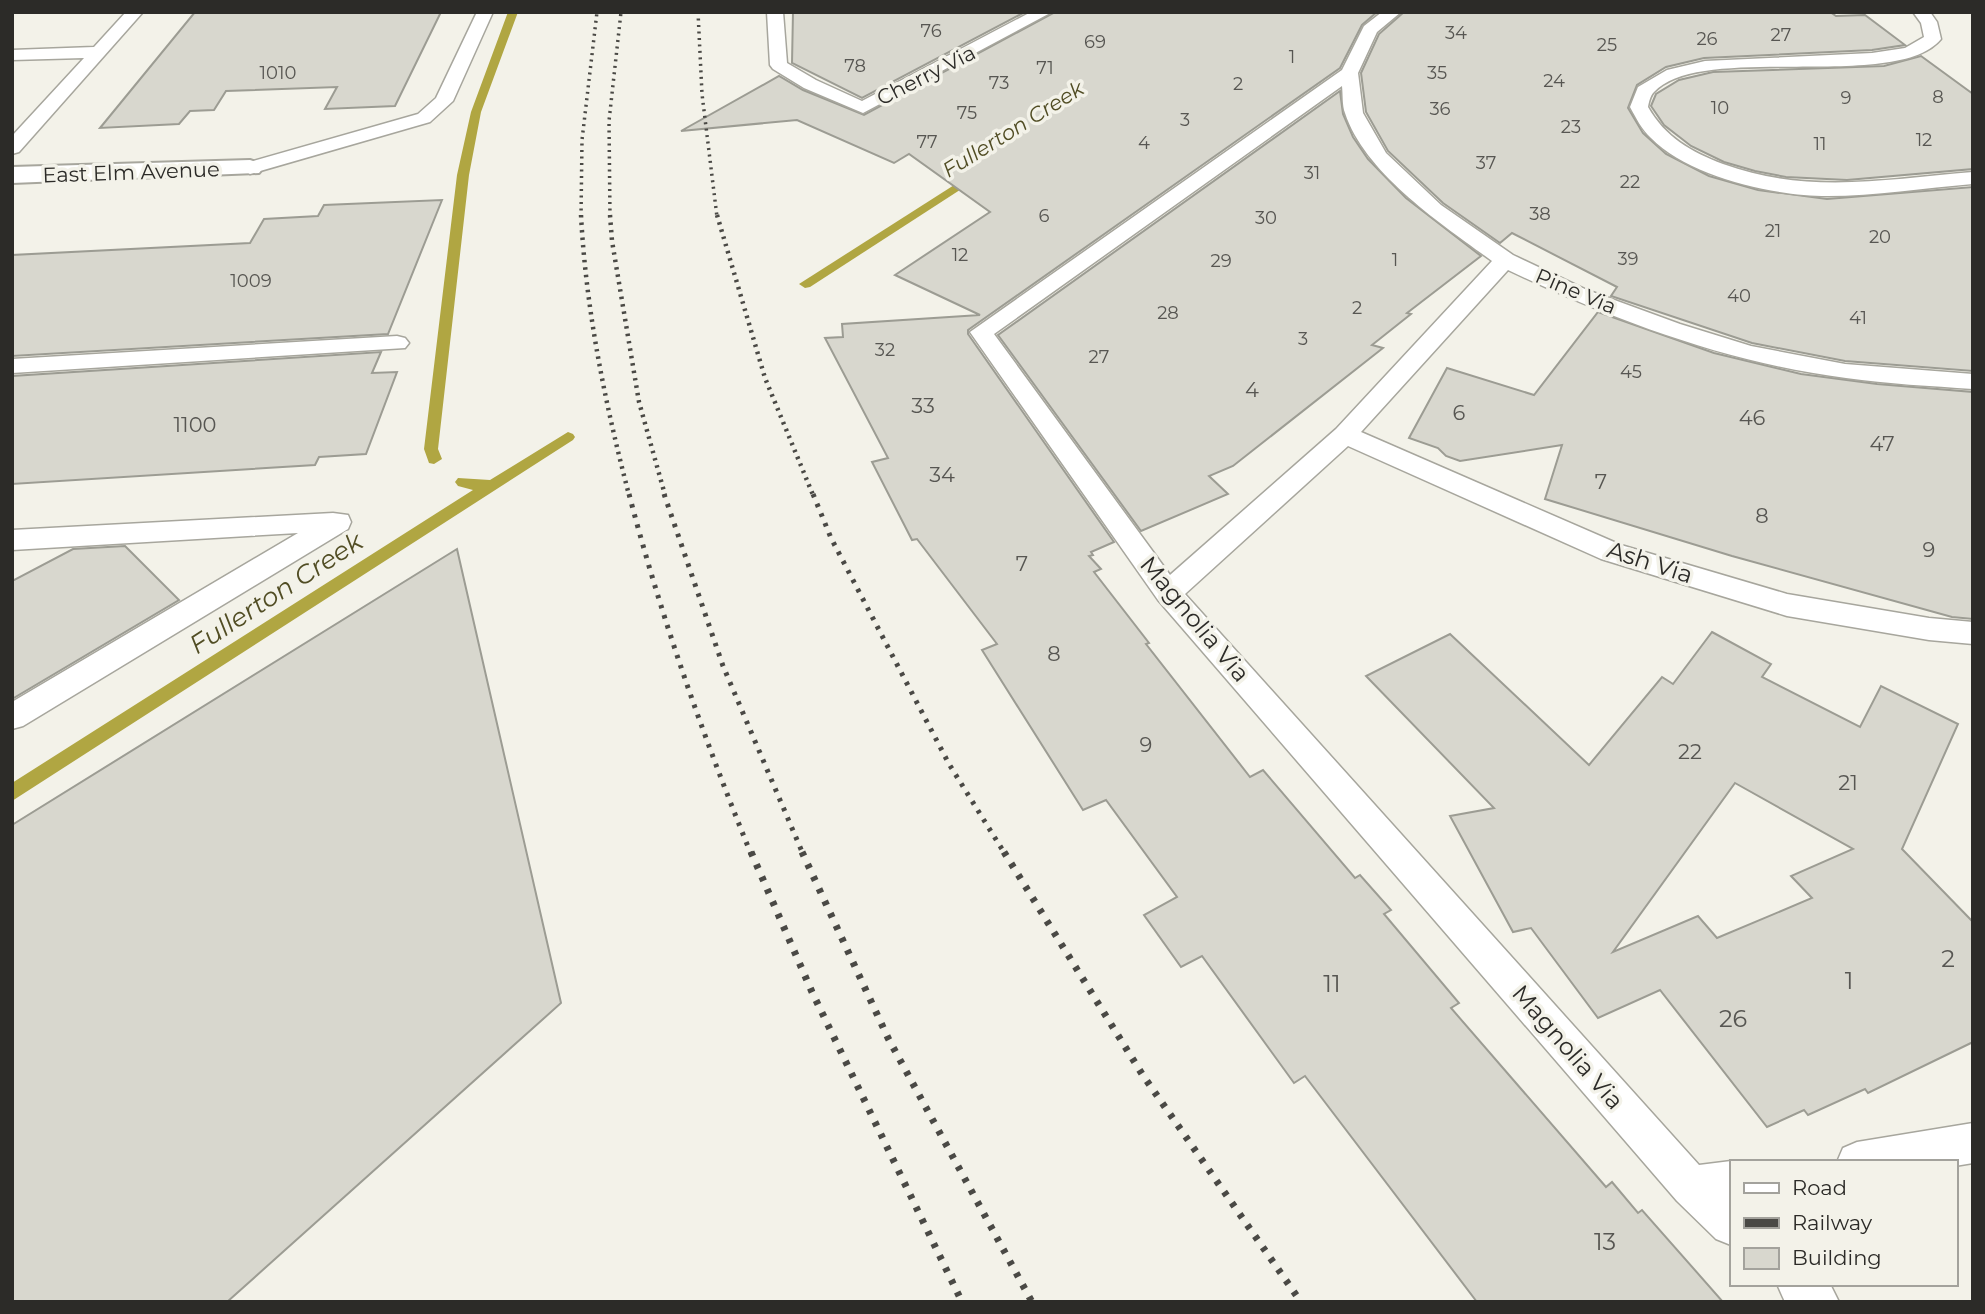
<svg xmlns="http://www.w3.org/2000/svg" width="1985" height="1314" viewBox="0 0 1985 1314" font-family="Montserrat,sans-serif">
<style>
.lines{fill:none;stroke-linecap:round;stroke-linejoin:round}
.stream{fill:#b0a642;fill-rule:evenodd}
.building{fill:#d8d7ce;stroke:#9c9c93;stroke-width:2;fill-rule:evenodd}
.lane-casing{stroke:#a7a69d;stroke-width:3}
.street-casing{stroke:#a7a69d;stroke-width:4}
.lane{fill:#fff;fill-rule:evenodd}
.street{fill:#fff;fill-rule:evenodd}
.rail-far3{stroke:#4a4945;stroke-width:3.5;stroke-dasharray:2 4.5;stroke-linecap:butt}
.rail-far2{stroke:#4a4945;stroke-width:4.5;stroke-dasharray:2.5 5;stroke-linecap:butt}
.rail-far1{stroke:#4a4945;stroke-width:5;stroke-dasharray:3.5 7;stroke-linecap:butt}
.rail{stroke:#4a4945;stroke-width:7;stroke-dasharray:4.5 9;stroke-linecap:butt}
.labels{text-anchor:middle;dominant-baseline:central;stroke-width:7;stroke-linejoin:round;paint-order:stroke}
.far-number-label{font-size:18px;fill:#575652}
.far-street-label{font-size:21px;fill:#2c2b28;stroke:#f3f2e9}
.far-water-label{font-size:21px;font-style:italic;fill:#514d24;stroke:#f3f2e9}
.number-label{font-size:21px;fill:#575652}
.street-label{font-size:24px;fill:#2c2b28;stroke:#f3f2e9}
.near-number-label{font-size:24px;fill:#575652}
.water-label{font-size:26px;font-style:italic;fill:#514d24;stroke:#f3f2e9}
</style>
<rect width="100%" height="100%" fill="#f3f2e9"/>
<g class="lines">
<g class="stream">
<polygon points="508,12 518,12 481,112 469,175 438,449 442,459 434,464 429,463 424,449 457,175 471,112"/>
<polygon points="973,173 983,175 810,287 805,288 799,284"/>
<polygon points="568,432 573,434 575,437 573,440 12,801 12,783 473,490 458,486 455,482 458,478 490,480"/>
</g>
</g>
<g class="building">
<polygon points="195,12 441,12 395,106 325,109 337,87 226,91 214,110 190,111 179,124 100,128"/>
<polygon points="793,12 1025,12 862,98 792,63"/>
<polygon points="1055,12 1377,12 1362,25 1340,68 968,330 968,334 1114,542 1091,552 1093,555 1089,556 1101,569 1094,572 1149,643 1146,644 1250,777 1263,770 1355,878 1360,875 1391,910 1384,914 1459,1003 1451,1008 1606,1187 1612,1182 1638,1213 1642,1210 1723,1302 1477,1302 1305,1076 1294,1083 1202,956 1181,967 1144,915 1177,897 1106,800 1083,810 982,650 997,644 917,539 912,540 872,462 888,458 825,338 843,337 842,324 980,315 895,275 990,212 909,154 894,163 797,120 681,131 779,76 803,90 864,115"/>
<polygon points="1404,12 1830,12 1836,16 1865,15 1905,45 1872,50 1704,58 1666,67 1637,85 1628,108 1643,133 1666,154 1709,176 1758,190 1827,199 1973,187 1973,371 1845,361 1752,343 1611,296 1617,287 1512,233 1500,243 1443,203 1388,151 1366,112 1361,73 1379,34"/>
<polygon points="1921,56 1973,94 1973,169 1847,180 1786,177 1755,171 1724,162 1691,146 1664,125 1651,106 1656,94 1679,80 1713,72 1884,66"/>
<polygon points="1340,91 1343,114 1353,137 1368,159 1406,198 1481,256 1407,313 1411,314 1372,345 1383,348 1233,466 1209,476 1228,494 1141,531 998,335"/>
<polygon points="442,200 388,334 12,356 12,255 250,243 264,219 318,216 324,205"/>
<polygon points="1598,312 1714,353 1801,374 1877,384 1973,392 1973,619 1952,617 1732,556 1545,499 1562,445 1460,461 1446,456 1438,448 1409,438 1447,368 1534,395"/>
<polygon points="381,352 372,373 397,372 366,454 319,457 315,465 12,484 12,376"/>
<polygon points="125,546 179,600 12,699 12,581 73,549"/>
<polygon points="457,549 561,1003 227,1302 12,1302 12,825"/>
<path d="M1712,632L1771,664L1762,677L1860,727L1881,686L1958,724L1902,849L1973,922V1042L1868,1093L1865,1089L1808,1115L1804,1110L1767,1127L1660,990L1598,1018L1531,928L1513,932L1450,816L1494,808L1366,676L1450,634L1589,765L1662,677L1673,684ZM1735,783L1853,849L1791,876L1812,898L1717,938L1698,916L1613,952Z"/>
</g>
<g class="lines">
<defs>
<g id="lane">
<polygon points="126,12 143,12 19,152 12,154 12,136 84,58 12,60 12,50 94,47"/>
<polygon points="477,12 493,12 453,101 430,122 250,174 240,168 243,164 418,114 436,98"/>
<polygon points="767,12 783,12 787,63 816,80 862,101 1031,12 1052,12 863,113 804,88 773,69 770,65"/>
<path d="M1382,12H1401L1377,32L1358,73L1363,113L1386,153L1441,205L1513,255L1587,290L1680,324L1751,346L1845,364L1973,374V389C1931,386 1888,384 1846,378C1728,363 1614,320 1508,270L1361,432L1621,545L1787,594L1929,618L1973,622V644L1929,640L1787,616L1601,559L1348,446L1185,594L1699,1165L1731,1161L1734,1162H1731V1245L1716,1239L1677,1201L1158,600L970,332L1342,70L1364,26ZM1342,86C1343,95 1342,105 1345,113C1365,174 1443,225 1492,261L1336,429L1170,575L994,334Z"/>
<path d="M1913,12H1930L1937,22L1941,39C1897,93 1701,41 1654,92C1650,96 1649,102 1648,107C1665,137 1691,152 1723,164C1809,195 1885,179 1973,172V184C1924,188 1876,196 1827,196C1775,196 1689,177 1651,138C1642,130 1636,118 1630,107L1638,87L1667,70L1705,61L1872,53L1905,48L1924,37L1921,23Z"/>
<polygon points="397,336 405,338 409,343 405,348 12,373 12,359"/>
<polygon points="333,513 348,515 351,522 348,529 23,726 12,729 12,702 298,533 12,550 12,530"/>
<polygon points="1973,1123 1973,1163 1955,1166 1955,1162 1837,1162 1843,1148 1857,1142"/>
<polygon points="1777,1284 1830,1284 1839,1302 1785,1302"/>
</g>
<polygon id="street" points="250,160 259,163 263,168 259,173 12,183 12,167"/>
</defs>
<use href="#lane" class="lane-casing"/>
<use href="#street" class="street-casing"/>
<use href="#lane" class="lane"/>
<use href="#street" class="street"/>
<g class="rail-far3">
<polyline points="698,12 702,94 717,217"/>
<polyline points="581,217 582,140 597,12"/>
<polyline points="610,217 609,121 621,12"/>
</g>
<g class="rail-far2">
<path d="M581,215C586,310 605,403 629,495"/>
<polyline points="610,215 612,241 639,402 665,495"/>
<polyline points="717,215 765,378 813,495"/>
</g>
<g class="rail-far1">
<path d="M629,494C661,617 703,736 751,854"/>
<polyline points="664,494 723,666 803,854"/>
<polyline points="813,494 831,538 949,764 1005,854"/>
</g>
<g class="rail">
<polyline points="751,852 812,992 962,1302"/>
<polyline points="802,852 888,1038 1032,1302"/>
<polyline points="1004,852 1142,1074 1301,1302"/>
</g>
</g>
<g class="labels">
<g class="far-number-label">
<text x="931" y="31">76</text>
<text x="1456" y="33">34</text>
<text x="1781" y="35">27</text>
<text x="1707" y="39">26</text>
<text x="1095" y="42">69</text>
<text x="1607" y="45">25</text>
<text x="1292" y="57">1</text>
<text x="855" y="66">78</text>
<text x="1045" y="68">71</text>
<text x="278" y="73">1010</text>
<text x="1437" y="73">35</text>
<text x="1554" y="81">24</text>
<text x="999" y="83">73</text>
<text x="1238" y="84">2</text>
<text x="1938" y="97">8</text>
<text x="1846" y="98">9</text>
<text x="1720" y="108">10</text>
<text x="1440" y="109">36</text>
<text x="967" y="113">75</text>
<text x="1185" y="120">3</text>
<text x="1571" y="127">23</text>
<text x="1924" y="140">12</text>
<text x="927" y="142">77</text>
<text x="1144" y="143">4</text>
<text x="1820" y="144">11</text>
<text x="1486" y="163">37</text>
<text x="1312" y="173">31</text>
<text x="1630" y="182">22</text>
<text x="1540" y="214">38</text>
<text x="1044" y="216">6</text>
<text x="1266" y="218">30</text>
<text x="1773" y="231">21</text>
<text x="1880" y="237">20</text>
<text x="960" y="255">12</text>
<text x="1628" y="259">39</text>
<text x="1395" y="260">1</text>
<text x="1221" y="261">29</text>
<text x="251" y="281">1009</text>
<text x="1739" y="296">40</text>
<text x="1357" y="308">2</text>
<text x="1168" y="313">28</text>
<text x="1858" y="318">41</text>
<text x="1303" y="339">3</text>
<text x="885" y="350">32</text>
<text x="1099" y="357">27</text>
<text x="1631" y="372">45</text>
</g>
<g class="far-street-label">
<text transform="translate(926 75) rotate(-27)">Cherry Via</text>
<text transform="translate(131 172) rotate(-2)">East Elm Avenue</text>
<text transform="translate(1576 291) rotate(23)">Pine Via</text>
</g>
<g class="far-water-label">
<text transform="translate(1013 129) rotate(-32)">Fullerton Creek</text>
</g>
<g class="number-label">
<text x="1252" y="389">4</text>
<text x="923" y="405">33</text>
<text x="1459" y="412">6</text>
<text x="1752" y="417">46</text>
<text x="195" y="424">1100</text>
<text x="1882" y="443">47</text>
<text x="942" y="474">34</text>
<text x="1601" y="481">7</text>
<text x="1762" y="515">8</text>
<text x="1929" y="549">9</text>
<text x="1022" y="563">7</text>
<text x="1054" y="653">8</text>
<text x="1146" y="744">9</text>
<text x="1690" y="751">22</text>
<text x="1848" y="782">21</text>
</g>
<g class="street-label">
<text transform="translate(1650 562) rotate(18)">Ash Via</text>
<text transform="translate(1195 619) rotate(50)">Magnolia Via</text>
<text transform="translate(1568 1047) rotate(49)">Magnolia Via</text>
</g>
<g class="near-number-label">
<text x="1948" y="958">2</text>
<text x="1849" y="980">1</text>
<text x="1332" y="983">11</text>
<text x="1733" y="1018">26</text>
<text x="1605" y="1241">13</text>
</g>
<g class="water-label">
<text transform="translate(276 593) rotate(-33)">Fullerton Creek</text>
</g>
</g>
<rect width="1985" height="1314" fill="none" stroke="#2c2b28" stroke-width="28"/>
<rect x="1730" y="1160" width="228" height="126" fill="#f3f2e9" stroke="#a3a29c" stroke-width="2"/>
<rect x="1744" y="1183" width="35" height="10" fill="#ffffff" stroke="#a3a29c" stroke-width="2"/>
<text x="1792" y="1195" font-size="21" fill="#2c2b28">Road</text>
<rect x="1744" y="1218" width="35" height="10" fill="#4a4945" stroke="#a3a29c" stroke-width="2"/>
<text x="1792" y="1230" font-size="21" fill="#2c2b28">Railway</text>
<rect x="1744" y="1248" width="35" height="21" fill="#d8d7ce" stroke="#a3a29c" stroke-width="2"/>
<text x="1792" y="1265" font-size="21" fill="#2c2b28">Building</text>
</svg>
